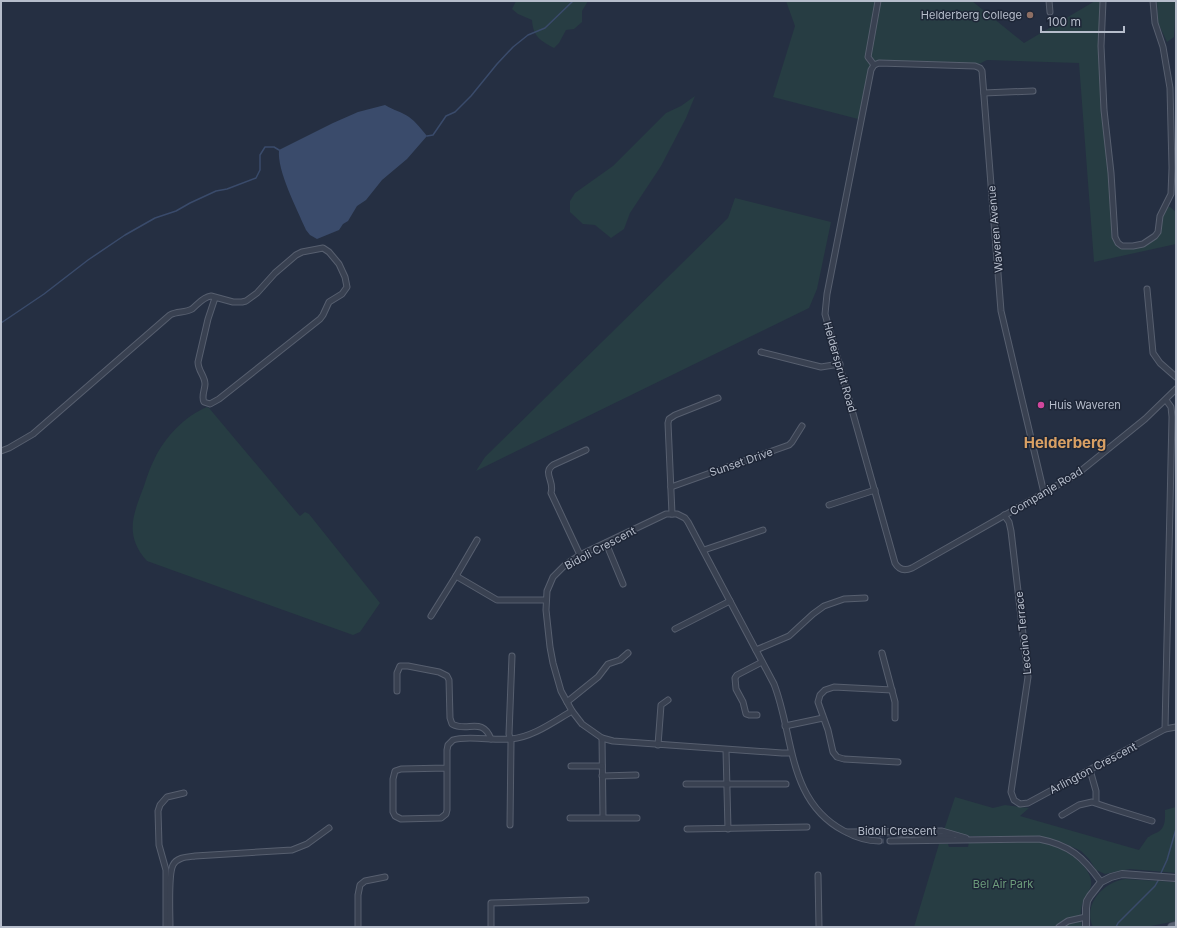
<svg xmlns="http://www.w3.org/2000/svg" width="1177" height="928" viewBox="0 0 1177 928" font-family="Inter,sans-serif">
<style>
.green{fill:#273d43}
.water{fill:#3a4b6b}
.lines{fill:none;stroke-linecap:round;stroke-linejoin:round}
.stream{stroke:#3a4b6b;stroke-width:1.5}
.minor-tunnel{stroke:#3b4457;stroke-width:5;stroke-dasharray:5 2.5;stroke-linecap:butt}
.minor-casing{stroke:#575f6f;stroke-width:7}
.tertiary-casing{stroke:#575f6f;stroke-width:8}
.primary-casing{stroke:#434a5b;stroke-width:10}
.minor{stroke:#394151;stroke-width:5}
.tertiary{stroke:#394151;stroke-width:6}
.primary{stroke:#576071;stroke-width:8}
.education-dot{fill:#8d6e63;stroke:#1e2637;stroke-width:1.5}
.hotel-dot{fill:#d1479c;stroke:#1e2637;stroke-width:1.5}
.labels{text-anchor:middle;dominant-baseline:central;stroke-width:3;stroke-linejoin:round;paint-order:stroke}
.poi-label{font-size:11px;fill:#b6bdcb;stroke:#1e2637;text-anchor:end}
.street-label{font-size:11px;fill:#b6bdcb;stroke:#1e2637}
.park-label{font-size:11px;fill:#6d9d7c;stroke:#1e2637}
.district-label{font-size:15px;font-weight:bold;fill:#d9a064;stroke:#1e2637}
</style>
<rect width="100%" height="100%" fill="#252f42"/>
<g class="green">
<path d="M516,1H588L582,11V22L574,29L566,30L559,43L554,48C541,41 533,37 532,20L518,14L512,9Z"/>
<polygon points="786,1 878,1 869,51 874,65 862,120 773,97 795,26"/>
<polygon points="880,1 972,1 1024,43 1095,1 1103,1 1103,79 1118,243 1133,246 1155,236 1166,206 1170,207 1176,212 1176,244 1094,262 1079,63 987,60 979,64 874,61 870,57"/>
<polygon points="1157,1 1176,1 1174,37 1167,42 1158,23"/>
<polygon points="695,96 686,118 661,166 630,213 624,229 611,238 595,225 583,224 570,212 570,201 575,193 613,166 666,113 681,106"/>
<polygon points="735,198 831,222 817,289 809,308 476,471 485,457 728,218"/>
<path d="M207,407L209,408L298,514L300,516L305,512L309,514L380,603L360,632L353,635L147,561C124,535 133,515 144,486C147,477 150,467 155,458C165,437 185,416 207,407Z"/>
<path d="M955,797L993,808L1005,805L1029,808L1020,816L1139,850L1148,837H1149C1152,834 1154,834 1158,832C1166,827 1165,818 1165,810L1176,807V873L1130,869L1105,874L1096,870L1089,859L1081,851L1066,844L1052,839L1038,836H969L944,830Z"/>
<path d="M1034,841C1041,842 1048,843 1055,846C1068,851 1094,869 1091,885C1090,891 1086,895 1084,899C1080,909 1080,917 1082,927H914L939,844H948L949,847H968L969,842Z"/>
<path d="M1125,879L1176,882V921L1146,927H1093C1082,904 1104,882 1125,879Z"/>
</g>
<path class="water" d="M385,105C393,110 402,112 409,117C416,122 421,129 427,136L407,159L382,180L366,200L357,206L348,221L343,224L339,230L317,239L310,235L306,230C297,209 277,171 279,150L333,123L358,112Z"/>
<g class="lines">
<g class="stream">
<polyline points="427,136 433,135 446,116 455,112 471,96 497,64 513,47 528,35 545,28 573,1"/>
<polyline points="1,323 44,294 88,260 125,235 155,218 176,211 190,203 216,191 227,189 256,178 260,170 260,155 265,147 274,147 279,150"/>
<polyline points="1161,873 1167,860 1176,829"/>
<polyline points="1116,927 1118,923 1155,886 1159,879"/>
</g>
<g class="minor-tunnel">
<polyline points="879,835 890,834"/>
<polyline points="879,841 890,841"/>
</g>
<defs>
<g id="minor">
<polyline points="1049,1 1050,12"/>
<polyline points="1103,1 1101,46 1104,110 1111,173 1115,237 1118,243 1122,246 1133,246 1143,244 1155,236 1158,232 1160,216 1171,194 1172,168 1170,88 1163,47 1155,23 1153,1"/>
<path d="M874,65L871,70L827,294L825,314L895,563C899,570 905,571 912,568L1077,474L1145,419L1176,389"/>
<polyline points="874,65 879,63 975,66 980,68 982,71 1001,311 1044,493"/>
<polyline points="874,65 868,57 878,1"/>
<polyline points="984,93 1033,91"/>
<polyline points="1147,289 1153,353 1160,363 1176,377"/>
<polyline points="761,352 821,367 840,364"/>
<path d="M1,451L9,448L33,434L170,315C177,311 185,313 192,309C198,304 203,297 211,296L233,302H242L246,301L257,293L275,273L296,255L302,252L323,248L329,252L339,264L345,277L347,287L342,294L329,302L323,315L320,319L219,399L210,404L204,402C201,396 205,390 205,384C205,376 198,371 198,362L208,319L215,298"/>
<polyline points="671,487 789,445 792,442 802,426"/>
<polyline points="829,505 875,490"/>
<polyline points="672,514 668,423 669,419 675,415 718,398"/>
<polyline points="1004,515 1009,522 1011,531 1028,677 1011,792 1014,800 1020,804 1028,803 1165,729 1176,727"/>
<polyline points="606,543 623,584"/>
<polyline points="704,550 763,530"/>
<path d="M580,555L551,493C555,481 542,473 553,465L586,450"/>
<polyline points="456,576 497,600 545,600"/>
<polyline points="431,616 456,576 477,540"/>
<polyline points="675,629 730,601"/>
<polyline points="756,650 789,636 813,614 824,606 844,599 865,598"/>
<polyline points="882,653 895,702 895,718"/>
<polyline points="892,690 834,687 825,690 820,695 818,702 828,730 833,752 837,757 844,759 898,762"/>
<path d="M397,691V673L400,666H408L439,672L447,676L449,680L450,718L452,724C467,733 482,716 491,739"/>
<polyline points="567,702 598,677 608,664 620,660 628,653"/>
<polyline points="757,715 749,715 746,714 743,702 736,689 735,678 737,675 762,662"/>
<polyline points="785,726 823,718"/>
<polyline points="1165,729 1172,417 1171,407 1166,400"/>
<polyline points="602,738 603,817"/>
<polyline points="658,745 661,705 668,700"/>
<polyline points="726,750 728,829"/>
<path d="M791,753H782L613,741L602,738L582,724L572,711L561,691L553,663L550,647L546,610L547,591L553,577L565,565L580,555L666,514H677L685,518L688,522L774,684C794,735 787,801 844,831C855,837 867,841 879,841"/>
<polyline points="571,766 602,766"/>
<path d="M447,768L401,769L395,771L393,779V812L395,816L401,819L441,818L446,814L447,810V750L448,745L453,740C466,735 495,741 511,739C533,737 553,722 572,711"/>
<polyline points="1090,770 1096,791 1096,802"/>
<polyline points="602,776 636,775"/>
<polyline points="686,784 786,784"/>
<polyline points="1062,815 1079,805 1092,802 1110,808 1152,821"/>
<polyline points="570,818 637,818"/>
<polyline points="510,825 511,742 509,734 512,656"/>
<polyline points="687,829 807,827"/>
<polyline points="847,832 942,831 966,838"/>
<polyline points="900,834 952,837"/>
<path d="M890,841L1039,839C1070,845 1083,857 1101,882"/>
<polyline points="818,875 819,927"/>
<polyline points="166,927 166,870 159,845 158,811 160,805 167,797 184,793"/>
<path d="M170,927C170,914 168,874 173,865C177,857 188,857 195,856L292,850L307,844L329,828"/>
<polyline points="358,927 358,895 360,885 365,881 385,877"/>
<polyline points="491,927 491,903 586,900"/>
<polyline points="1059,927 1068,921 1086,917"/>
</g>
<polyline id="tertiary" points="1086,927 1086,908 1087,901 1090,896 1101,882 1111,877 1122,874 1176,878"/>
<polyline id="primary" points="1172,927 1176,926"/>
</defs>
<use href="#minor" class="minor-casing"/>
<use href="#tertiary" class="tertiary-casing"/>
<use href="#primary" class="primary-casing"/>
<use href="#minor" class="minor"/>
<use href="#tertiary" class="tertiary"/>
<use href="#primary" class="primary"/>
</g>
<circle class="education-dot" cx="1030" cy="15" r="4"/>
<circle class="hotel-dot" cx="1041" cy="405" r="4"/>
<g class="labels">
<g class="poi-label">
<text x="1022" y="15">Helderberg College</text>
<text x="1049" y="405" text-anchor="start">Huis Waveren</text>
</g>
<g class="street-label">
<text transform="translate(995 229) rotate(-95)">Waveren Avenue</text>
<text transform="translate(840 367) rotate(74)">Helderspruit Road</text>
<text transform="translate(741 462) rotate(-19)">Sunset Drive</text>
<text transform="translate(1046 491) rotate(-31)">Companje Road</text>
<text transform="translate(600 548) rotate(-28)">Bidoli Crescent</text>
<text transform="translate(1023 633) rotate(-96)">Leccino Terrace</text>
<text transform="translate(1093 768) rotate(-28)">Arlington Crescent</text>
<text x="897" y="831">Bidoli Crescent</text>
</g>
<g class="park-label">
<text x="1003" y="884">Bel Air Park</text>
</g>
<g class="district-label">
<text x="1065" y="442">Helderberg</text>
</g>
</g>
<rect width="1177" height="928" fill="none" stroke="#b6bdcb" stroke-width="4"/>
<path d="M1041 26v6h83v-6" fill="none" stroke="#b6bdcb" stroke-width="2"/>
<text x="1047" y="26" font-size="12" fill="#b6bdcb" stroke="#1e2637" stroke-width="3" paint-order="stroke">100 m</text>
</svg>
